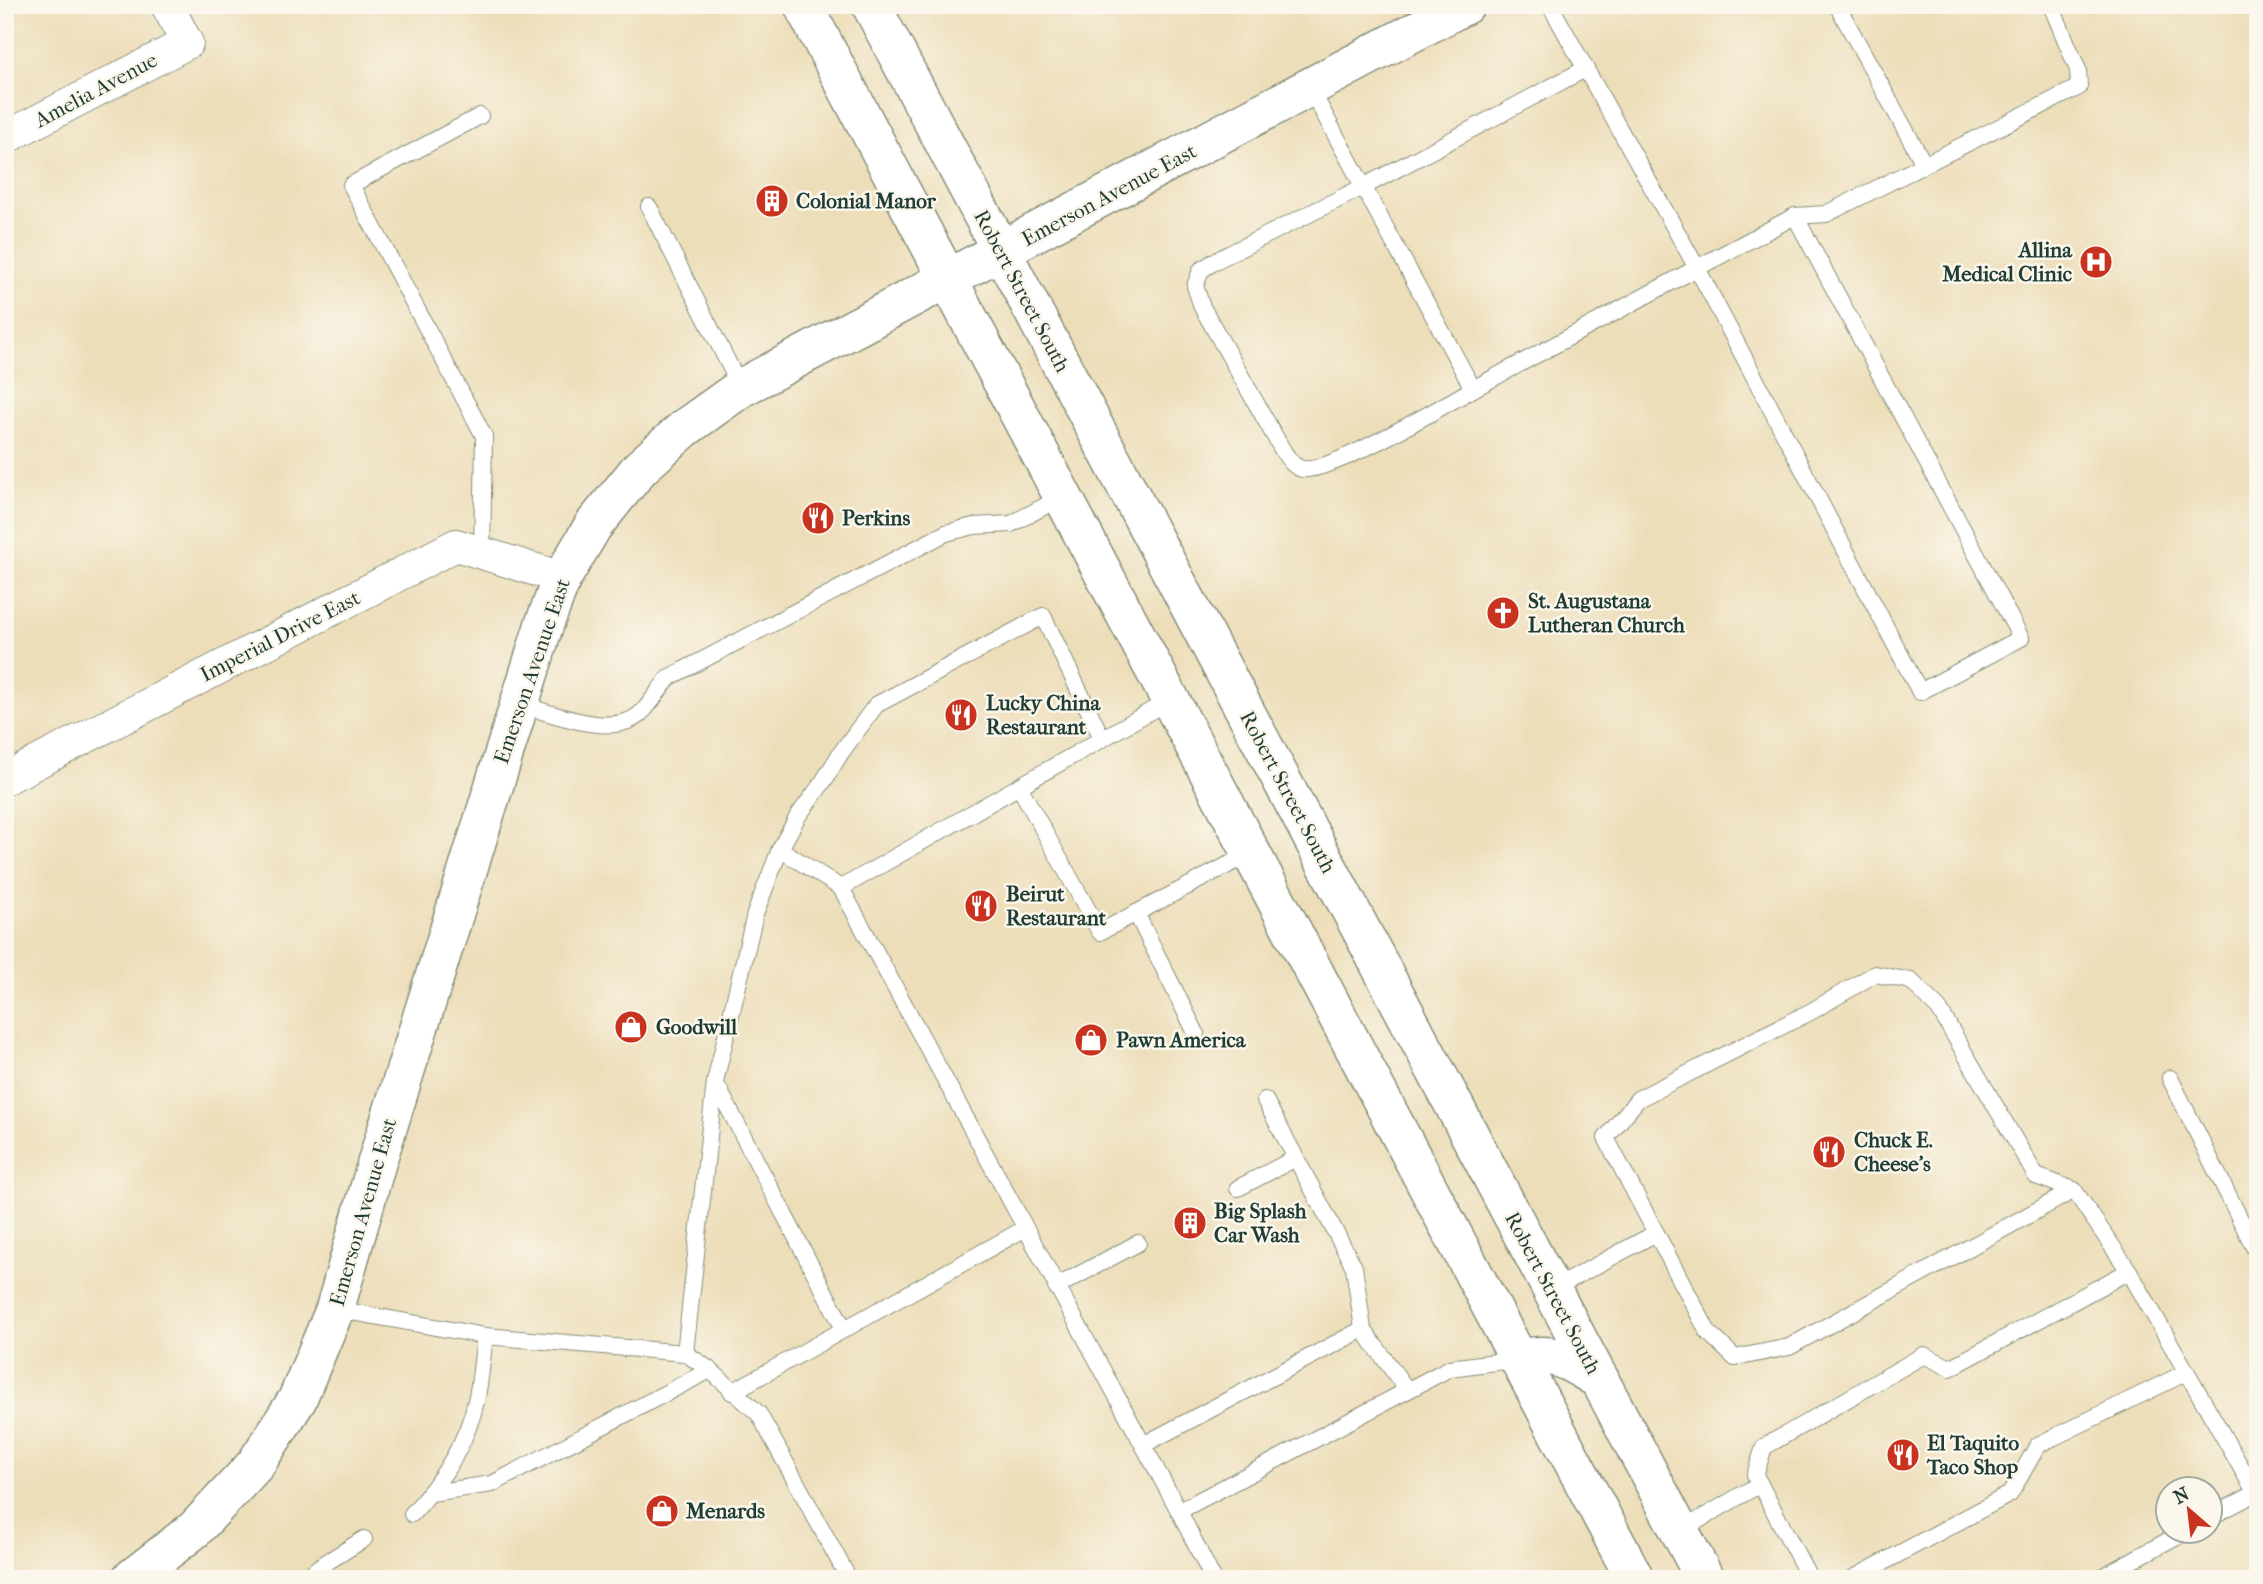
<svg xmlns="http://www.w3.org/2000/svg" width="2263" height="1584" viewBox="0 0 2263 1584" font-family="'IM FELL French Canon',serif">
<style>
.lines{fill:none;stroke-linecap:round;stroke-linejoin:round}
.lane-casing{stroke:#868e77;stroke-width:18}
.street-casing{stroke:#868e77;stroke-width:34}
.secondary-casing{stroke:#868e77;stroke-width:41}
.lane{stroke:#fff;stroke-width:16}
.street{stroke:#fff;stroke-width:32}
.secondary{stroke:#fff;stroke-width:38}
.labels{text-anchor:middle;dominant-baseline:central;stroke-width:5;stroke-linejoin:round;paint-order:stroke}
.street-label{font-size:21px;fill:#1f3d34;stroke:#fbf7ec}
.poi-label{font-size:21px;font-weight:bold;fill:#1f3d34;stroke:#fbf7ec;text-anchor:start}
</style>
<rect width="100%" height="100%" fill="#fbf7ec"/>
<filter id="ink" filterUnits="userSpaceOnUse"><feTurbulence type="fractalNoise" baseFrequency=".0143" numOctaves="2"/><feDisplacementMap in="SourceGraphic" scale="14" xChannelSelector="R" yChannelSelector="G"/><feConvolveMatrix kernelMatrix="1 2 1 2 8 2 1 2 1" color-interpolation-filters="sRGB"/></filter>
<filter id="wash" filterUnits="userSpaceOnUse"><feTurbulence type="fractalNoise" baseFrequency=".00686" numOctaves="4" result="noise"/><feDisplacementMap in="SourceGraphic" scale="28" xChannelSelector="R" yChannelSelector="G"/><feGaussianBlur stdDeviation="1.57" result="paint"/><feColorMatrix in="noise" values="0 0 0 0 0 0 0 0 0 0 0 0 0 0 0 0 0 1.4 0 .05"/><feComposite in="paint" operator="in"/></filter>
<g filter="url(#wash)">
<rect width="100%" height="100%" fill="#eddeba"/>
</g>
<g filter="url(#ink)">
<g class="lines">
<defs>
<g id="lane">
<polyline points="1550,5 1697,268 1795,216"/>
<polyline points="1837,5 1924,164"/>
<polyline points="1310,88 1473,389 1697,268 1920,692 2021,638 1795,216 1826,214 2079,87 2078,70 2051,5"/>
<polyline points="480,116 351,185 484,436 482,554"/>
<polyline points="649,207 741,388"/>
<path d="M1473,389C1444,405 1330,474 1302,469C1293,467 1288,458 1283,451L1202,307L1195,286L1201,270L1217,260L1363,187L1585,69"/>
<polyline points="1170,700 841,888 1179,1511 1450,1368 1518,1359"/>
<path d="M519,704C552,713 616,741 643,711C653,701 660,687 670,677L946,533L974,526L1011,524L1062,497"/>
<polyline points="1019,786 1100,932 1251,853"/>
<polyline points="780,849 841,888"/>
<polyline points="1136,913 1196,1033"/>
<polyline points="2170,1078 2258,1255"/>
<polyline points="1238,1188 1296,1158"/>
<polyline points="2074,1190 1789,1347 1735,1358 1708,1332 1606,1138 1638,1099 1812,1011 1875,974 1911,981 1939,1009 2036,1176 2074,1190 2129,1271 2258,1497"/>
<polyline points="1056,1287 1138,1243"/>
<polyline points="1551,1290 1656,1233"/>
<polyline points="335,1309 485,1336 685,1353 710,1370 759,1414 849,1579"/>
<polyline points="844,1329 715,1082 755,914 780,849 798,816 823,782 840,754 876,705 1043,616 1102,738"/>
<polyline points="1363,1329 1407,1390"/>
<polyline points="685,1353 715,1082"/>
<polyline points="732,1392 1024,1229"/>
<polyline points="1143,1445 1363,1329 1354,1267 1265,1100"/>
<polyline points="431,1493 492,1484 710,1370"/>
<polyline points="1179,1511 1213,1579"/>
<path d="M412,1514C441,1482 467,1443 476,1401C481,1380 482,1357 485,1336"/>
<polyline points="2210,1517 2258,1492"/>
<polyline points="1680,1531 1760,1484"/>
<polyline points="304,1579 319,1567 364,1539"/>
<polyline points="1810,1579 1755,1475 1764,1447 1924,1355 1950,1368 2129,1271"/>
<polyline points="1852,1579 2010,1494 2038,1445 2185,1373"/>
<polyline points="2098,1579 2184,1532"/>
</g>
<g id="street">
<polyline points="5,138 187,43 167,5"/>
<polyline points="5,779 456,545 562,578"/>
</g>
<g id="secondary">
<polyline points="803,5 1635,1579"/>
<polyline points="871,5 1705,1579"/>
<path d="M1518,1359C1558,1350 1566,1361 1600,1380"/>
<polyline points="131,1579 195,1529 255,1465 297,1400 335,1309 376,1165 544,625 562,578 593,526 640,468 685,428 741,388 1465,5"/>
</g>
</defs>
<use href="#lane" class="lane-casing"/>
<use href="#street" class="street-casing"/>
<use href="#secondary" class="secondary-casing"/>
<use href="#lane" class="lane"/>
<use href="#street" class="street"/>
<use href="#secondary" class="secondary"/>
</g>
</g>
<defs>
<symbol id="building-disc" viewBox="-11 -11 22 22"><circle r="9.5" fill="#c8321e" stroke="#fbf7ec"/><path d="M-4-6H4V6H1V3H-1V6H-4ZM-2.5-4.3h1.7v1.8h-1.7ZM.8-4.3h1.7v1.8H.8ZM-2.5-1h1.7V.8h-1.7ZM.8-1h1.7V.8H.8Z" fill="#fff"/></symbol>
<symbol id="hospital-disc" viewBox="-11 -11 22 22"><circle r="9.5" fill="#c8321e" stroke="#fbf7ec"/><path d="M-5-5h3v3.5h4V-5h3V5h-3V1.5h-4V5h-3Z" fill="#fff"/></symbol>
<symbol id="restaurant-disc" viewBox="-11 -11 22 22"><circle r="9.5" fill="#c8321e" stroke="#fbf7ec"/><path d="M-5-6h1v4h1v-4h1v4h1v-4h1v5L-1.5 .5V6h-2V.5L-5-1ZM5-6V6H3V1.5H1.5Q1.5-4 5-6Z" fill="#fff"/></symbol>
<symbol id="church-disc" viewBox="-11 -11 22 22"><circle r="9.5" fill="#c8321e" stroke="#fbf7ec"/><path d="M-1.2-6h2.4v3.5h3.3v2.4h-3.3V6h-2.4V-.1h-3.3v-2.4h3.3Z" fill="#fff"/></symbol>
<symbol id="shop-disc" viewBox="-11 -11 22 22"><circle r="9.5" fill="#c8321e" stroke="#fbf7ec"/><path d="M-5-2.5h2.3a2.7 3.5 0 0 1 5.4 0H5L5.5 6h-11ZM-1.5-2.5h3a1.5 2.3 0 0 0-3 0Z" fill="#fff"/></symbol>
</defs>
<g fill-rule="evenodd">
<use href="#building-disc" x="753" y="182" width="38" height="38"/>
<use href="#hospital-disc" x="2077" y="243" width="38" height="38"/>
<use href="#restaurant-disc" x="799" y="499" width="38" height="38"/>
<use href="#church-disc" x="1484" y="594" width="38" height="38"/>
<use href="#restaurant-disc" x="942" y="696" width="38" height="38"/>
<use href="#restaurant-disc" x="962" y="887" width="38" height="38"/>
<use href="#shop-disc" x="612" y="1008" width="38" height="38"/>
<use href="#shop-disc" x="1072" y="1021" width="38" height="38"/>
<use href="#restaurant-disc" x="1810" y="1133" width="38" height="38"/>
<use href="#building-disc" x="1171" y="1204" width="38" height="38"/>
<use href="#restaurant-disc" x="1884" y="1436" width="38" height="38"/>
<use href="#shop-disc" x="643" y="1492" width="38" height="38"/>
</g>
<g class="labels">
<g class="street-label">
<text transform="translate(96 90) rotate(-28)">Amelia Avenue</text>
<text transform="translate(1109 195) rotate(-28)">Emerson Avenue East</text>
<text transform="translate(1022 291) rotate(62)">Robert Street South</text>
<text transform="translate(280 636) rotate(-27)">Imperial Drive East</text>
<text transform="translate(532 671) rotate(-71)">Emerson Avenue East</text>
<text transform="translate(1288 792) rotate(62)">Robert Street South</text>
<text transform="translate(363 1212) rotate(-74)">Emerson Avenue East</text>
<text transform="translate(1553 1293) rotate(62)">Robert Street South</text>
</g>
<g class="poi-label">
<text x="796" y="201">Colonial Manor</text>
<text x="2072" y="250" text-anchor="end">Allina<tspan x="2072" dy="24">Medical Clinic</tspan></text>
<text x="842" y="518">Perkins</text>
<text x="1528" y="601">St. Augustana<tspan x="1528" dy="24">Lutheran Church</tspan></text>
<text x="986" y="703">Lucky China<tspan x="986" dy="24">Restaurant</tspan></text>
<text x="1006" y="894">Beirut<tspan x="1006" dy="24">Restaurant</tspan></text>
<text x="656" y="1027">Goodwill</text>
<text x="1116" y="1040">Pawn America</text>
<text x="1854" y="1140">Chuck E.<tspan x="1854" dy="24">Cheese's</tspan></text>
<text x="1214" y="1211">Big Splash<tspan x="1214" dy="24">Car Wash</tspan></text>
<text x="1927" y="1443">El Taquito<tspan x="1927" dy="24">Taco Shop</tspan></text>
<text x="686" y="1511">Menards</text>
</g>
</g>
<rect width="2263" height="1584" fill="none" stroke="#fbf7ec" stroke-width="28"/>
<g transform="translate(2189 1510) rotate(332)"><circle r="33" fill="#fbf7ec" stroke="#a3ada2" stroke-width="2"/>
<path d="M0-5L12 26L0 18L-12 26Z" fill="#c8321e"/>
<text y="-10" font-size="19" font-weight="bold" text-anchor="middle" fill="#1f3d34">N</text>
</g>
</svg>
